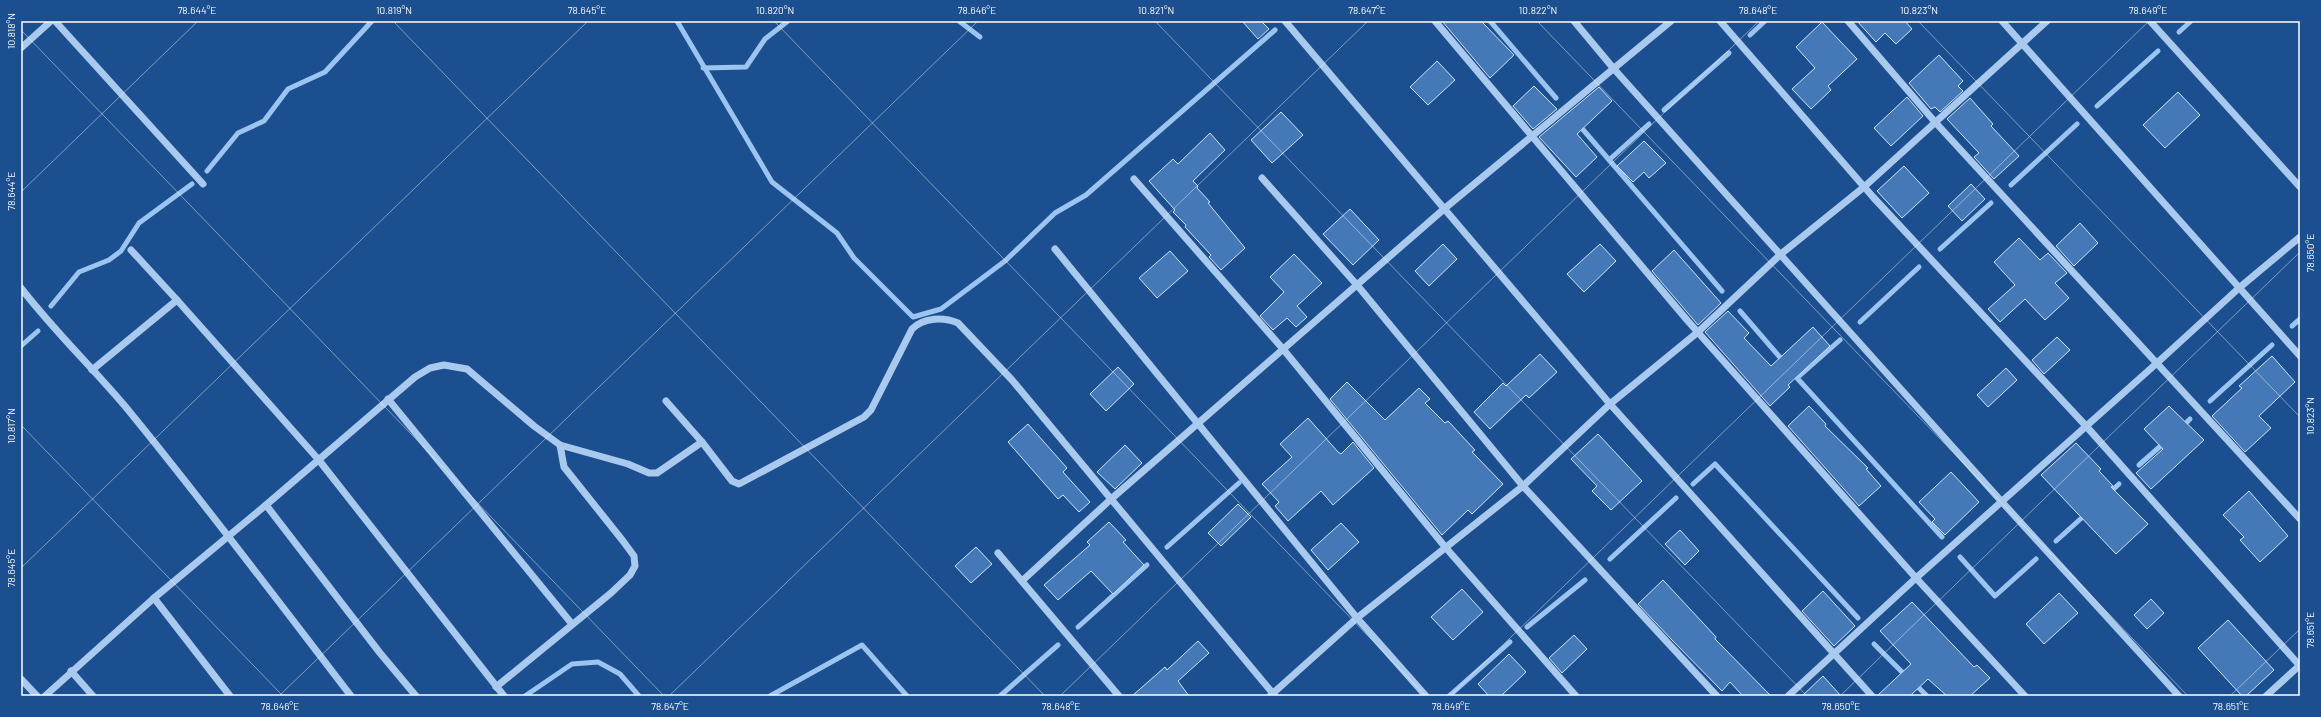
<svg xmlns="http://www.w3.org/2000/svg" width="2321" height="717" viewBox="0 0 2321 717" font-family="Barlow,sans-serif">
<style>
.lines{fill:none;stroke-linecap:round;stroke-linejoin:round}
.stream{stroke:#9cc4f0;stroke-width:5}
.building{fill:#4478b7;stroke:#cfe3fa}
.minor{stroke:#a9c9ee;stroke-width:7}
.ticks{fill:none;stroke:#fff;stroke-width:1;stroke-opacity:0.45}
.neatline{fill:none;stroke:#fff;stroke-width:1.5}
.ticks-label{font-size:10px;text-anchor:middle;fill:#fff}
</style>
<rect width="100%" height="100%" fill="#1b4f8f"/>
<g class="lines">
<g class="stream">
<polyline points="677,21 772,182 837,233 854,258 913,317 941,309 1005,261 1055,213 1086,195 1275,30"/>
<polyline points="959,21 980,37"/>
<polyline points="1490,21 1556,98"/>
<polyline points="2179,32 2191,21"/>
<polyline points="1750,35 1765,21"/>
<polyline points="703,68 746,67 765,39 788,21"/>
<polyline points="2097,106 2158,51"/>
<polyline points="1664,110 1729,53"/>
<polyline points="1579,125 1722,291"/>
<polyline points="1609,160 1649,124"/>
<polyline points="207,171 238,133 264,121 288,89 325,72 372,21"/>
<polyline points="2011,185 2077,124"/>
<polyline points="1940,249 1991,203"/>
<polyline points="51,306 79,272 109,260 121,251 139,223 192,184"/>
<polyline points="1740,311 1784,362"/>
<polyline points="1860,322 1919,267"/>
<polyline points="2292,326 2300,319"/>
<polyline points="1840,340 1797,378 1942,537"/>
<polyline points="21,346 38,331"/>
<polyline points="2210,401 2272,345"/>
<polyline points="2182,427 2190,419"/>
<polyline points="2139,465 2164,443"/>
<polyline points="1693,484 1715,464 1858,618"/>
<polyline points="2108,494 2119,484"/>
<polyline points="2056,541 2086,514"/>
<polyline points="1167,547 1239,483"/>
<polyline points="1960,557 1995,596 2036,559"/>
<polyline points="1610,559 1676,498"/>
<polyline points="1078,627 1147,565"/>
<polyline points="1527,627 1585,580"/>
<polyline points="1874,644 1906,676"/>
<polyline points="1915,684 1927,696"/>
<polyline points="525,696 572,664 598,662 620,674 639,696"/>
<polyline points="770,696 862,645 907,696"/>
<polyline points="1000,696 1058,645"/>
<polyline points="1449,696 1510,642"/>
</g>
</g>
<g class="building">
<polygon points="1242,21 1261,21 1269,29 1258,39"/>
<polygon points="1442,21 1481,21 1514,55 1490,78"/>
<polygon points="1857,21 1905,21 1912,29 1896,44 1885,33 1876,42"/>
<polygon points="1822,22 1857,59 1828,86 1831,90 1811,109 1792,89 1815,68 1796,47"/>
<polygon points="1939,55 1963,81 1958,86 1963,91 1940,112 1935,107 1931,109 1909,83"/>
<polygon points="1437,61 1455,80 1428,105 1410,87"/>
<polygon points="1534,86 1557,109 1533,129 1513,106"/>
<polygon points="1599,87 1612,101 1577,134 1597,157 1576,177 1539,137"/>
<polygon points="2178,92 2200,115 2165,148 2143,125"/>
<polygon points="1907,97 1923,116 1891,146 1874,128"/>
<polygon points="1970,98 1993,124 1991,126 2019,156 1994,179 1974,157 1979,153 1947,119"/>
<polygon points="1281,112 1303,135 1272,163 1251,140"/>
<polygon points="1210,133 1225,150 1193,181 1198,186 1197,188 1210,202 1208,203 1245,248 1221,270 1209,257 1211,255 1185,227 1186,225 1173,212 1175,210 1149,181 1173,159 1178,164"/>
<polygon points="1644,141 1666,163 1649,178 1644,172 1633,182 1617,166"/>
<polygon points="1904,166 1929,193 1902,218 1877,191"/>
<polygon points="1971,184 1985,199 1962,221 1948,206"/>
<polygon points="1350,209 1379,240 1353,265 1323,234"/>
<polygon points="2080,223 2098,243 2074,266 2056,246"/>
<polygon points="2019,238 2040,260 2048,253 2067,273 2055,283 2069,298 2045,320 2025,299 2000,322 1988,309 2015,285 1994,262"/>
<polygon points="1443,244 1457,259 1429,286 1415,271"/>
<polygon points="1600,244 1616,261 1584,292 1567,274"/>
<polygon points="1674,250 1721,303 1698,325 1652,271"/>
<polygon points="1170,251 1188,271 1157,298 1139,278"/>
<polygon points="1294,254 1322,283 1297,306 1307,317 1296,327 1287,318 1273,330 1260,316 1284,292 1270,277"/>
<polygon points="1728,311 1749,333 1744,338 1771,366 1813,327 1830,346 1788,385 1790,387 1770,406 1705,332"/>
<polygon points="2057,337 2070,350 2044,374 2032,360"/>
<polygon points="1540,354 1557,372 1529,398 1526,395 1490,429 1474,412 1503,383 1506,386"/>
<polygon points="2272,356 2295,382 2259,416 2271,428 2245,452 2212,416 2242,388 2239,386"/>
<polygon points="1118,367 1134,384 1106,411 1090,394"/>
<polygon points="2006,368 2017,380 1988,407 1977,395"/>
<polygon points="1347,382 1385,420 1419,388 1430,399 1425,403 1445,423 1448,421 1475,450 1472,452 1503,484 1472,514 1468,510 1442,535 1330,399"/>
<polygon points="1809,406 1826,424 1825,426 1868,468 1866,469 1881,486 1859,506 1788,426"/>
<polygon points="2169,406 2204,440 2151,489 2136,473 2163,449 2144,429"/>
<polygon points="1308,418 1338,452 1341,454 1353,442 1374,468 1333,505 1321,491 1288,521 1275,506 1279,502 1262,484 1292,457 1280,444"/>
<polygon points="1028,424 1067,468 1063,472 1090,502 1079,512 1063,495 1058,499 1008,442"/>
<polygon points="1598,434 1642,481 1611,510 1592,491 1597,486 1571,459"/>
<polygon points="2076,443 2101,469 2099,471 2113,486 2111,487 2148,524 2116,554 2041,475"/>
<polygon points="1125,445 1142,463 1115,489 1097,472"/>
<polygon points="1951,472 1979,502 1945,535 1932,522 1935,519 1919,502"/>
<polygon points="2249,491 2288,536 2260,562 2240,540 2244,537 2223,515"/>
<polygon points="1238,504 1251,517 1221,546 1208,533"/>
<polygon points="1109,522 1126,540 1123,542 1144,565 1113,594 1091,571 1058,600 1044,585 1090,545 1087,542"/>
<polygon points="1341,523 1359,542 1328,570 1311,550"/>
<polygon points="1680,530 1699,551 1685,565 1665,544"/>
<polygon points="976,547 992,564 971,583 955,566"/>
<polygon points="1663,580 1716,637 1715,639 1771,696 1743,696 1730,682 1722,691 1672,640 1638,604"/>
<polygon points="1462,589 1483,612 1453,640 1431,617"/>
<polygon points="1823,591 1855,626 1834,646 1802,611"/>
<polygon points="2059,593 2078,613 2044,644 2026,624"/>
<polygon points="2151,599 2164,613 2147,629 2134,615"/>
<polygon points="1912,602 1974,667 1977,665 1990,678 1970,696 1947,696 1928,679 1910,696 1877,696 1911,664 1880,631"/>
<polygon points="2228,620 2274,670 2246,696 2242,696 2198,648"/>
<polygon points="1574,635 1587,649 1562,673 1549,658"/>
<polygon points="1198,641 1209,653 1178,681 1189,696 1132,696 1165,667 1167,670"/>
<polygon points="1509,654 1526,672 1501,696 1489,696 1478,684"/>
<polygon points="1823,676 1841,696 1802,696"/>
</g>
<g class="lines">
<g class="minor">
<polyline points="55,21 203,184"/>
<polyline points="1285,21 1610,404 1872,696"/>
<polyline points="1435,21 1687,320 1916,578 2025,696"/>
<polyline points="1574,21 1614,69 2002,502 2179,696"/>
<polyline points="1720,21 1873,197 2086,426 2300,666"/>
<polyline points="1848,21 1935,122 2300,519"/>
<polyline points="2002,21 2300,356"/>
<polyline points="2150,21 2300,187"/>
<polyline points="21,48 51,21"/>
<polyline points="1262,178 1357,285 1523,486 1717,696"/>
<polyline points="1134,179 1283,349 1446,548 1576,696"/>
<polyline points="1055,249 1357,618 1426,696"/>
<polyline points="131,250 177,300"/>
<path d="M21,288C55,332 94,369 129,411C205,504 278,601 351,696"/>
<polyline points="92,370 177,300 318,459 504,696"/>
<polyline points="388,399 572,624"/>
<polyline points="666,401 702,442"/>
<path d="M266,505L415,377L430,368L444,365L467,369L534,426L560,445L628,464L649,473H657L702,442L732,481L739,484L864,417L871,410L912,329C924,317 944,317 958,323L1012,380L1275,696"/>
<polyline points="998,553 1119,696"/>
<polyline points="1022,581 1110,500 1444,209 1671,21"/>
<polyline points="154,598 230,696"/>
<polyline points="71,671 93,696"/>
<polyline points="21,679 37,696"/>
<polyline points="496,687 611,593 630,575 635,566 634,556 623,541 564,467 560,445"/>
<polyline points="45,696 154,598 266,505 380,653 416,696"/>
<polyline points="1270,696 1357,618 1523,486 1610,404 1698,332 1781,254 1864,187 2047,21"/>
<polyline points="1788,696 1916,578 2157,363 2239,288 2300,237"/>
<polyline points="2266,696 2300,665"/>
</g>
</g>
<path class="ticks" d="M393,21L1045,696M774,21L1426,696M1155,21L1807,696M1537,21L2188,696M1918,21L2300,417M2299,21L2300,22M21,30L664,696M21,192L198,21M21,425L283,696M21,568L588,21M279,696L978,21M669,696L1368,21M1060,696L1759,21M1450,696L2149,21M1840,696L2300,252M2230,696L2300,629"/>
<rect width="2321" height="717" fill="none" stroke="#1b4f8f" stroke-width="44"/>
<rect x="22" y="22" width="2277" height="673" class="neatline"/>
<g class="ticks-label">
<text x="197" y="14">78.644°E</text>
<text x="394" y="14">10.819°N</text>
<text x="587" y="14">78.645°E</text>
<text x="775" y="14">10.820°N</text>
<text x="977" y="14">78.646°E</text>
<text x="1156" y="14">10.821°N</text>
<text x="1367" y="14">78.647°E</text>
<text x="1538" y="14">10.822°N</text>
<text x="1758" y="14">78.648°E</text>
<text x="1919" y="14">10.823°N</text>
<text x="2148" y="14">78.649°E</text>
<text transform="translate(11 31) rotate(-90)" y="4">10.818°N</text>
<text transform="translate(11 191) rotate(-90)" y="4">78.644°E</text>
<text transform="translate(2310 253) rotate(-90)" y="4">78.650°E</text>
<text transform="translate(2310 416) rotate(-90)" y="4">10.823°N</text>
<text transform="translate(11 426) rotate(-90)" y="4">10.817°N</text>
<text transform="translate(11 568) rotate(-90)" y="4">78.645°E</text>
<text transform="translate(2310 630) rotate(-90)" y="4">78.651°E</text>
<text x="280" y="710">78.646°E</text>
<text x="670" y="710">78.647°E</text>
<text x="1061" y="710">78.648°E</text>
<text x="1451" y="710">78.649°E</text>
<text x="1841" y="710">78.650°E</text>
<text x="2231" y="710">78.651°E</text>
</g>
</svg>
